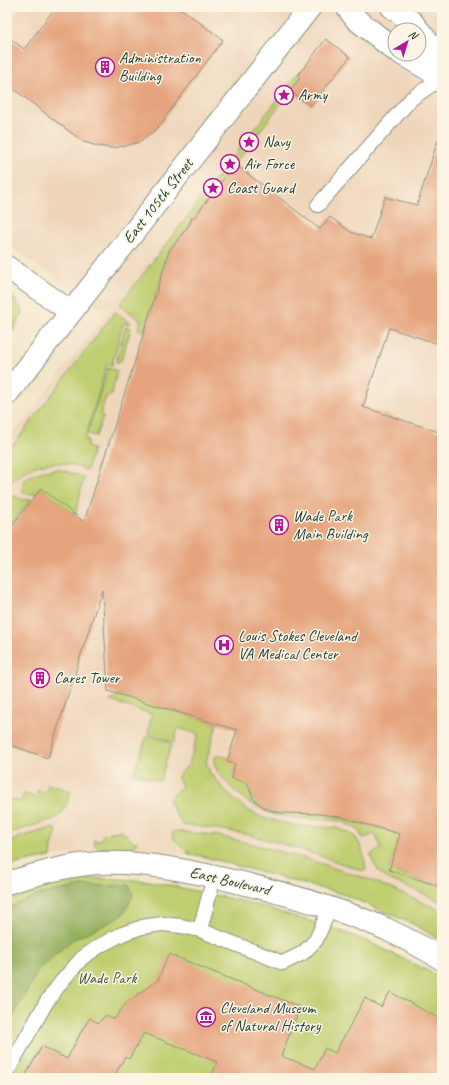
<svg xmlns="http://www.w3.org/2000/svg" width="449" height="1085" viewBox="0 0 449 1085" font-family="Caveat,sans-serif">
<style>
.built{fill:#efd6bb;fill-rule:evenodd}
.green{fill:#bfce70;stroke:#6f8652}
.forest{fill:#97b162;stroke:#5b774b}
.building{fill:#e5a47e}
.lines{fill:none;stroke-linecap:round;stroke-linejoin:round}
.lane-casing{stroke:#89917e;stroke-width:16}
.street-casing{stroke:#89917e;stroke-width:24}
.secondary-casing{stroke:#89917e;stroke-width:24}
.lane{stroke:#fff;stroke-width:14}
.street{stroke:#fff;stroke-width:22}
.secondary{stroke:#fff;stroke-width:22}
.labels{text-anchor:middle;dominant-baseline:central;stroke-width:3;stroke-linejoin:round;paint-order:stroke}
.poi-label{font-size:16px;fill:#1f3d34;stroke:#fcf5e5;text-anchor:start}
.street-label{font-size:16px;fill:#1f3d34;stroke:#fcf5e5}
.park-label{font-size:16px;fill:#3f5a40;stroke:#fcf5e5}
</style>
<rect width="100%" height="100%" fill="#fcf5e5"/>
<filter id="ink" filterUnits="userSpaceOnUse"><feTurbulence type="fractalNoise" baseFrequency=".025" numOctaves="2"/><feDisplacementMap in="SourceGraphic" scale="8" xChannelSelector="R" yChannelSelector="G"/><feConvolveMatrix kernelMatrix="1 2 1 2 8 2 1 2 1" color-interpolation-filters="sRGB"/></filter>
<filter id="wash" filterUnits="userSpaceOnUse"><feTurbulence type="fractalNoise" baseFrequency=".012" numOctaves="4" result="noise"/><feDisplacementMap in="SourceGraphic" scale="16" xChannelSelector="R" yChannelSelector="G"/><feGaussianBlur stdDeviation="0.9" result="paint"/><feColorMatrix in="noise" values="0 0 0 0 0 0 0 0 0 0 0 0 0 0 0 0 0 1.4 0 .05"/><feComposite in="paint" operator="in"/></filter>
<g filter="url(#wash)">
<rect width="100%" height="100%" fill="#f3e5c9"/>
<path class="built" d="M20,7H442V941L413,924L345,895L201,856L131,847L99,849L20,863L7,867V442L113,305L104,310L63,286L51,274L33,263L7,243V25ZM395,30H419V54H395Z"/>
<g class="green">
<polygon points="297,74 300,78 193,219 192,218 188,227 169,251 144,332 138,329 141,321 120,304"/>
<polygon points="7,288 23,312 14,329 7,339"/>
<path d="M115,312L131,323L123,324L112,365L107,364L85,440H88L87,447L93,449L87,470C78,467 68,463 59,463C38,462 18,471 7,488V453Z"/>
<polygon points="126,326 131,328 121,361 119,363 116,362"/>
<polygon points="108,368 117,371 112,394 106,397 100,415 103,416 96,436 87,434"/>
<path d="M57,469L84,477L75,515L41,488L36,494H26L23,491C19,473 45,471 57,469Z"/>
<path d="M11,495L23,500L31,499L7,530C7,520 4,502 11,495Z"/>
<path d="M119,694L217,724L206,762L210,773L229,795L246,809L263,818L299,826L335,828L348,832L356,838L361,847L364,857L366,870L363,871C305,850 245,829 182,825L168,800L182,786L177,777L189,764L198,734L178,728L174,742L148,733L152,714L110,701Z"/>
<polygon points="147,735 172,743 160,781 134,773"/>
<path d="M219,755L229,758L235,764L251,784C248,798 257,804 267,810L320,814L340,817L404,835L399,838L389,870L442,887V902L424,894L386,878L379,872L373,862L371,854L381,849L375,834L363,838L356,828L340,821L299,818L276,815L249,803L232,788L218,772L214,763L215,757Z"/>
<path d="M48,784L71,791C67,802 65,814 54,819L7,834L8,798L21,802L24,794L35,797L37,795L38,789L44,792L46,791Z"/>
<polygon points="52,828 57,830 52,846 51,857 20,863 7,867 7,843 21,837"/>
<polygon points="121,831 128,836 131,841 137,842 136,845 131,847 99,849 94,843 94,840 100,841 104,834 112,832"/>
<polygon points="175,831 214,835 256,845 307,859 373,881 442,911 442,941 413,924 345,895 201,856 189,854 174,839 172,833"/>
<polygon points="100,878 150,881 251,903 335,929 367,941 440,977 442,978 442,1078 7,1078 7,897 20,891 56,881"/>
</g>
<polygon class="forest" points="129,885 133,895 124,913 108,923 72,940 39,969 7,1027 7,908 42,894 82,886"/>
<g id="blocks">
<g class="building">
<polygon points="56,7 179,7 223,40 164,119 165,120 153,132 139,142 125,146 112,148 97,146 84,142 70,132 7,84 7,36 24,49"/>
<polygon points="326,39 350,57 311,106 290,91 300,78 298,75"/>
<polygon points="438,140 442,141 442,345 389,328 363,407 442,433 442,887 389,870 400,834 340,817 320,814 283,813 267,810 260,805 253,798 247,783 231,778 235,764 227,762 237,730 108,691 102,589 48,758 7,744 7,532 41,488 84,522 144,332 169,251 189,225 192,218 193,219 235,164 320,229 330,217 351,232 371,239 385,197 417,205"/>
<polygon points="169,954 300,1007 281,1056 315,1069 325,1048 335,1053 365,998 381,1007 390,992 442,1020 442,1078 211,1078 217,1062 144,1033 129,1059 125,1057 113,1078 24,1078 42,1046 67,1059 82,1030 90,1018 98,1023 106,1015 114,1019 127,1002 158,980"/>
</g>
</g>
</g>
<g filter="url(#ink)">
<use href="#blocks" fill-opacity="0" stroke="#89917e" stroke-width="1"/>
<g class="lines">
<defs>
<g id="lane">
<polyline points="318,205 411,99 431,85 442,82"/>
<polyline points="200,930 214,877"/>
<polyline points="9,1068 47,1001 62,981 82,958 101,945 122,934 142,927 162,924 181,926 200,930 283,963 303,953 316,940 330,908"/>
</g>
<g id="street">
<polyline points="347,7 356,19 395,50"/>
<polyline points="392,7 412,22 418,30"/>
<polyline points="419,31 434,49 442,63"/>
<polyline points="402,54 431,71 442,75"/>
</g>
<g id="secondary">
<polyline points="7,267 71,312"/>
<polyline points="7,394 310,7"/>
<path d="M7,883C37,874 67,865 98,863C148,861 194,872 242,883C291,895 340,909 386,929C405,938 424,948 442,959"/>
</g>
</defs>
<use href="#lane" class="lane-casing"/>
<use href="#street" class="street-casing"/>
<use href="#secondary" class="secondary-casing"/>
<use href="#lane" class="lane"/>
<use href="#street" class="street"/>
<use href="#secondary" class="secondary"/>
</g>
</g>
<defs>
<symbol id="building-ring" viewBox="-11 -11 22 22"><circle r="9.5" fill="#fcf5e5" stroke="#b5179e" stroke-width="1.5"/><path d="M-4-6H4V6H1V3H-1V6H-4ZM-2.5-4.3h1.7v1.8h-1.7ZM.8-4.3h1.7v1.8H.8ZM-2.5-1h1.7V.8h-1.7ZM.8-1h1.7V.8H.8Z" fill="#b5179e"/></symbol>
<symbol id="sight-ring" viewBox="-11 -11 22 22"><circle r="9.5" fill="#fcf5e5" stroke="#b5179e" stroke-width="1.5"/><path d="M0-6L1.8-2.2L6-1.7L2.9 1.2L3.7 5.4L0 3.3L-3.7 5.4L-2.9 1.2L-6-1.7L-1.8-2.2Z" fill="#b5179e"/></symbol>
<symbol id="hospital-ring" viewBox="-11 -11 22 22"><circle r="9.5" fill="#fcf5e5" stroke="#b5179e" stroke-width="1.5"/><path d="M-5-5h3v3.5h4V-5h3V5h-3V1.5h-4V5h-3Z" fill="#b5179e"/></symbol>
<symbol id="museum-ring" viewBox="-11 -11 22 22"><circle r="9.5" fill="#fcf5e5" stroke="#b5179e" stroke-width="1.5"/><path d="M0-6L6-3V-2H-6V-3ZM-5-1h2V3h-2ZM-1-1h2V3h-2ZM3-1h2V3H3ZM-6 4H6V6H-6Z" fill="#b5179e"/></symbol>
</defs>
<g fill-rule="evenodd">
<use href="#building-ring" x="94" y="56" width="22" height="22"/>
<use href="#sight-ring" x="273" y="84" width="22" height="22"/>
<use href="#sight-ring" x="238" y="131" width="22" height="22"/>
<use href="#sight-ring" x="219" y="153" width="22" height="22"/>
<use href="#sight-ring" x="202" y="177" width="22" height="22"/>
<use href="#building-ring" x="268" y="514" width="22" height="22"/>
<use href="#hospital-ring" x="213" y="634" width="22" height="22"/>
<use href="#building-ring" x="29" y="667" width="22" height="22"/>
<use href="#museum-ring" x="195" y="1006" width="22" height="22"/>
</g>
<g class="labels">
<g class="poi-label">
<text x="119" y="58">Administration<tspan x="119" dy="18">Building</tspan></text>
<text x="298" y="95">Army</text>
<text x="263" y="142">Navy</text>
<text x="244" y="164">Air Force</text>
<text x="227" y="188">Coast Guard</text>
<text x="293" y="516">Wade Park<tspan x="293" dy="18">Main Building</tspan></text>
<text x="238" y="636">Louis Stokes Cleveland<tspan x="238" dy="18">VA Medical Center</tspan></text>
<text x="54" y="678">Cares Tower</text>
<text x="220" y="1008">Cleveland Museum<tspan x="220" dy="18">of Natural History</tspan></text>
</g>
<g class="street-label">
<text transform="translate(158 201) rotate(-52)">East 105th Street</text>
<text transform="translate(230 881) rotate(13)">East Boulevard</text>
</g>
<g class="park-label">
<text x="107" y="978">Wade Park</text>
</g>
</g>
<rect width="449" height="1085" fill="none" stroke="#fcf5e5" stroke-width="24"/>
<g transform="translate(407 42) rotate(38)"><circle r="19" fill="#fcf5e5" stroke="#a4ab9e"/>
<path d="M0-3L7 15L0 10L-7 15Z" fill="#b5179e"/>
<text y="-6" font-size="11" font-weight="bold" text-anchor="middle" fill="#1f3d34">N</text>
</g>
</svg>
